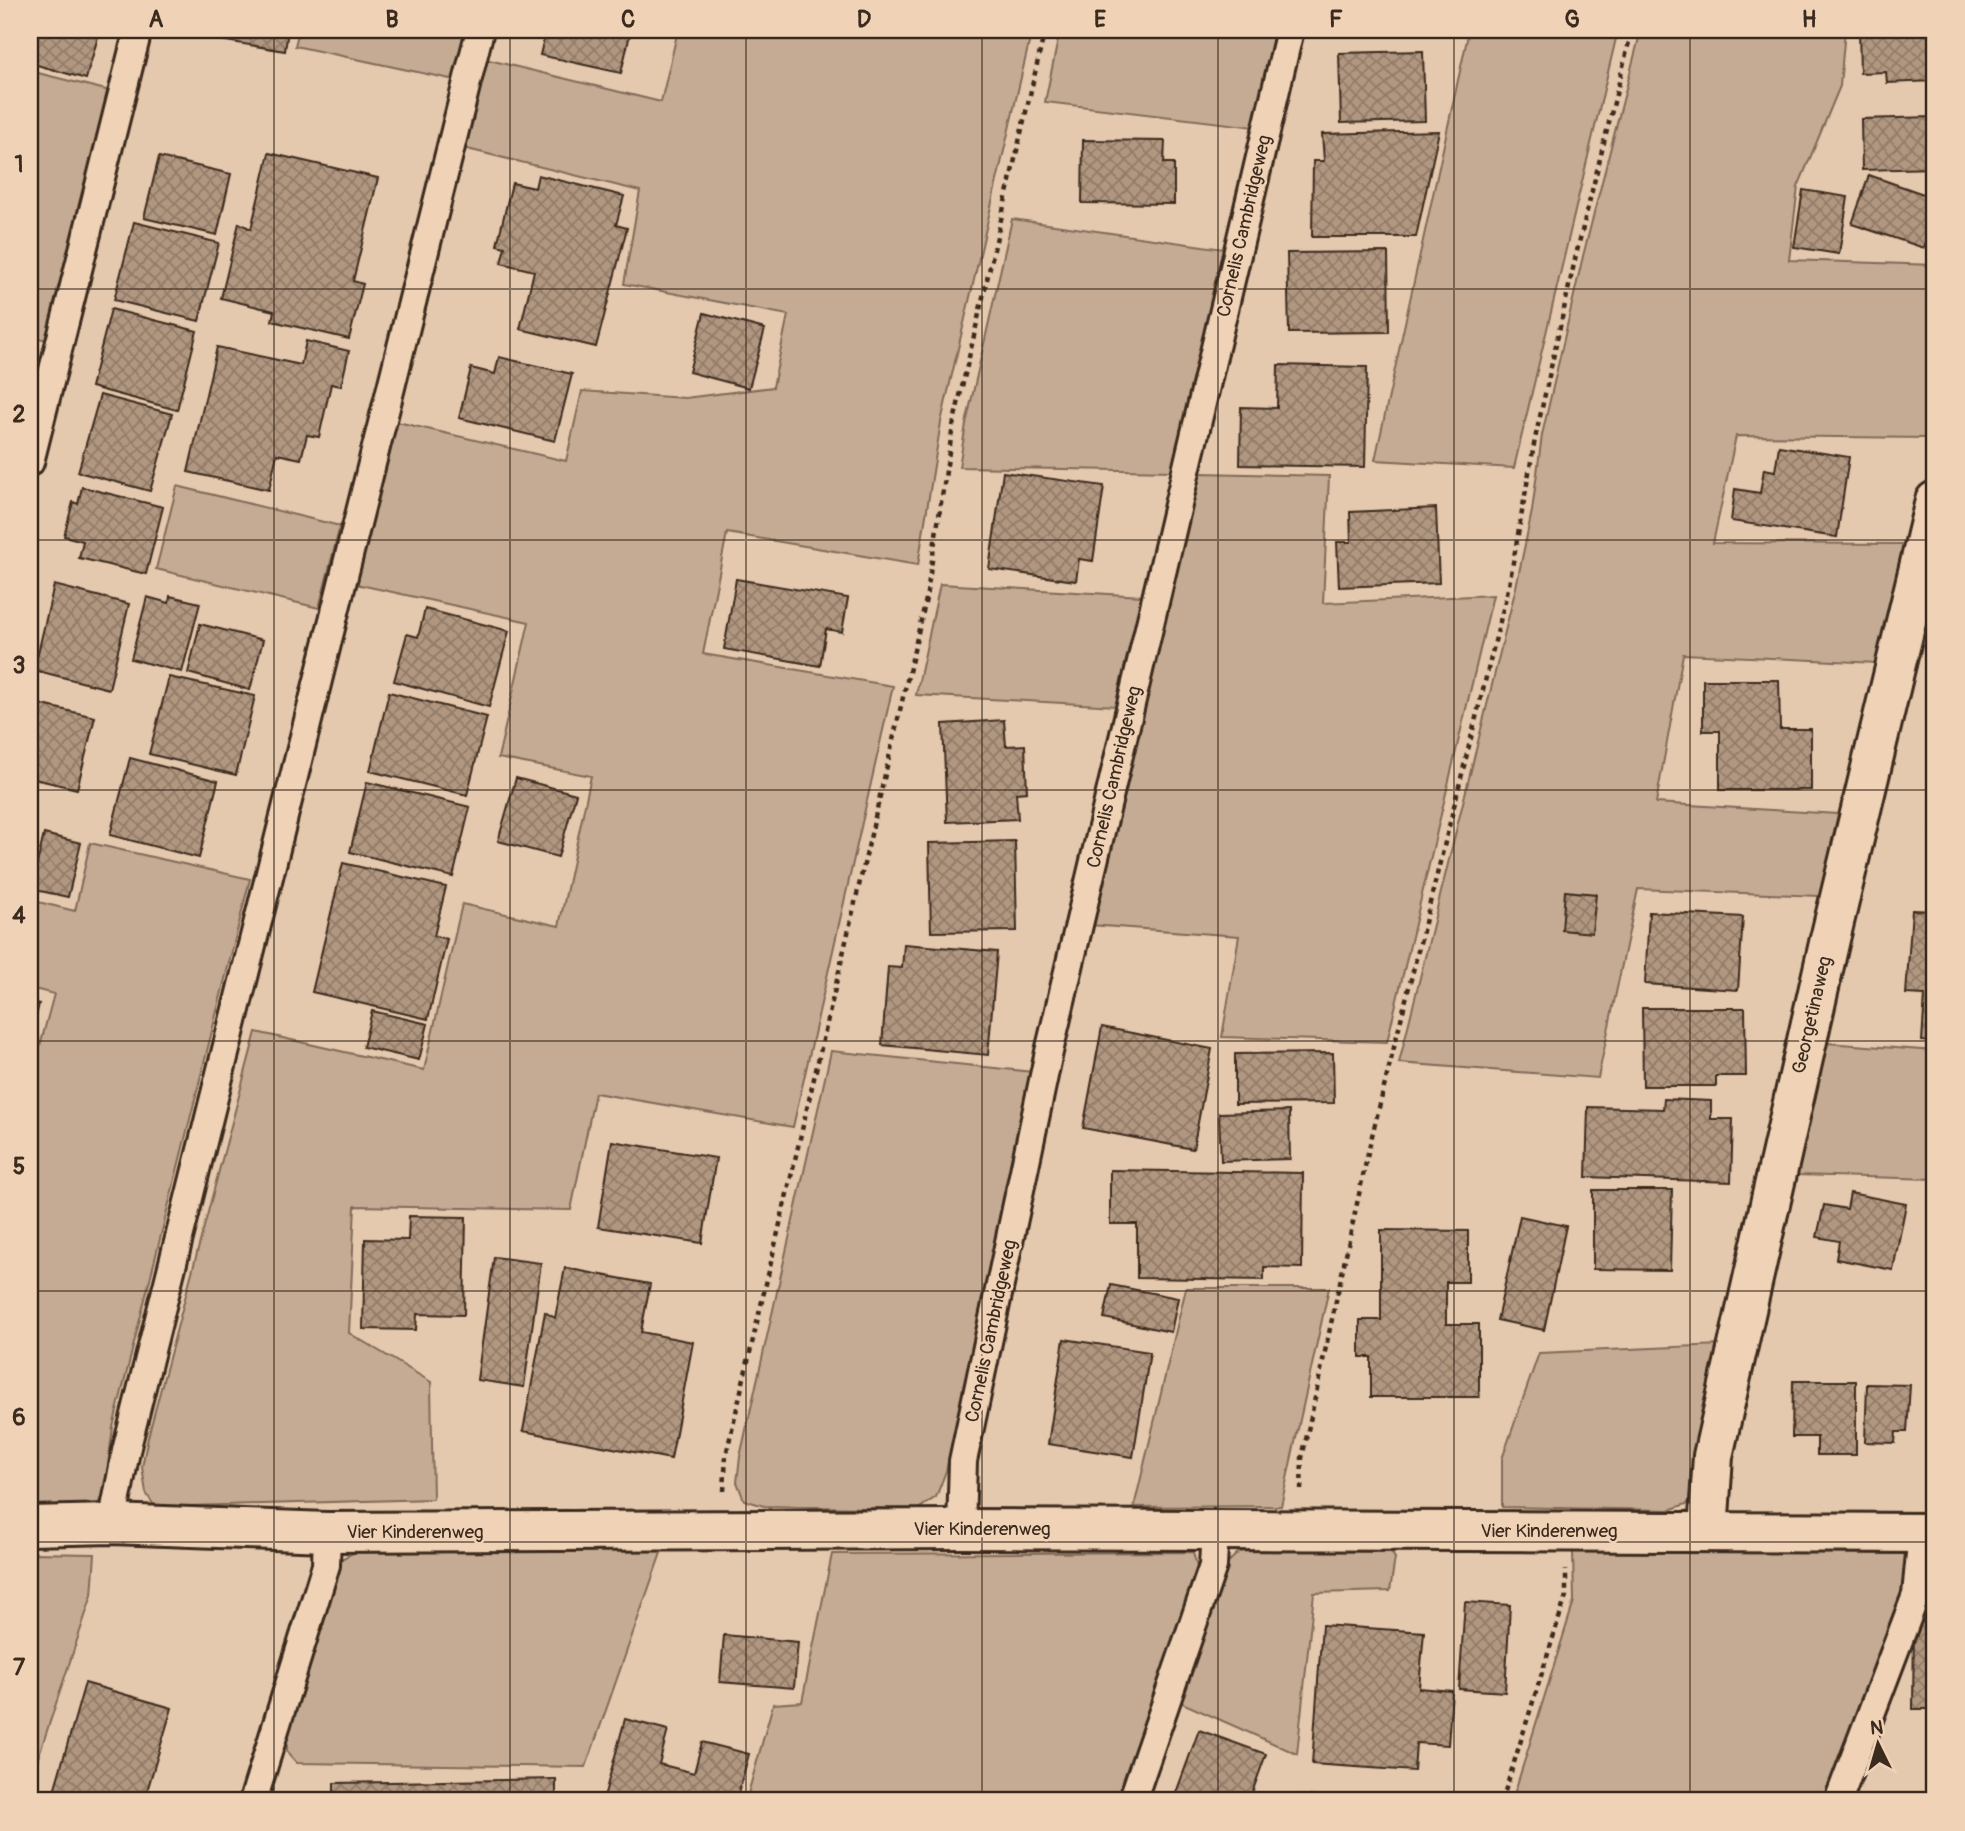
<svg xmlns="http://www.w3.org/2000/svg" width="1965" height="1831" viewBox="0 0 1965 1831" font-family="Pangolin,sans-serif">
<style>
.green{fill:#c5ab93;stroke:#806a58;stroke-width:2}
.building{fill:url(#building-cross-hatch);stroke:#3b2a1e;stroke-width:2}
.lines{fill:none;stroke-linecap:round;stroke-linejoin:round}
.lane-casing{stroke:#3b2a1e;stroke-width:32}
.street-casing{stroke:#3b2a1e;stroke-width:44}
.path{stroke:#3b2a1e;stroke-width:4.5;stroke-dasharray:5 5;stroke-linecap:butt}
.lane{stroke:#f0d3b7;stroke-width:26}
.street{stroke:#f0d3b7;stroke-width:38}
.grid{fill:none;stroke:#3b2a1e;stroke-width:2;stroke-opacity:0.55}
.labels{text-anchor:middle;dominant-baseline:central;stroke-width:5;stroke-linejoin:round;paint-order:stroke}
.street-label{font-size:19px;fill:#3b2a1e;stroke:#f0d3b7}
.neatline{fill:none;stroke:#3b2a1e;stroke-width:2.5}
.grid-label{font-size:23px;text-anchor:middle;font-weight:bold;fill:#3b2a1e}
</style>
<defs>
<pattern id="building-cross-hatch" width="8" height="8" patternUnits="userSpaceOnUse" patternTransform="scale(1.75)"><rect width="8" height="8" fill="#b19780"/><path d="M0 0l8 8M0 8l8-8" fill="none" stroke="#917b68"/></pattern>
</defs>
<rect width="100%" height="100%" fill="#e5c9ae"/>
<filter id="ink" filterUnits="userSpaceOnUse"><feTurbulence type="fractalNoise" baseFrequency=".0143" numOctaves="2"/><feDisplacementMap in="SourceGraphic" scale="14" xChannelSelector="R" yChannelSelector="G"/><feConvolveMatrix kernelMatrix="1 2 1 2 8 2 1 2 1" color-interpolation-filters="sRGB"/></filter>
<g filter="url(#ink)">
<g class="green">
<polygon points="299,30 467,30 455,80 295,46"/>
<polygon points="678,30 1032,30 941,422 918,565 727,533 703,654 893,686 793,1127 595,1093 571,1210 355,1206 349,1333 431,1382 433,1499 155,1507 146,1493 142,1467 148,1437 256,1032 424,1070 462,904 559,926 591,776 498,758 529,622 351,583 393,421 566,461 582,391 685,398 773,387 788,315 624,284 640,191 463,148 485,59 661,102"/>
<polygon points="1060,30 1280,30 1254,127 1045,102"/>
<polygon points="1469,30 1618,30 1514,468 1375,460"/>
<polygon points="1641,30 1666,31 1667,30 1845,30 1840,86 1798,187 1789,260 1935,265 1935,413 1928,438 1736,436 1713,543 1904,544 1877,663 1683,654 1656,803 1838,814 1820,896 1638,889 1598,1078 1399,1063 1516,587 1532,511 1542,435 1583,256"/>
<polygon points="30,71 114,92 51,341 30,336"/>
<polygon points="1012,219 1224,249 1174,471 959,467 966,424"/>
<polygon points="1199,473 1329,476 1323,603 1493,595 1387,1042 1222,1037 1239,936 1090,925"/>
<polygon points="177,486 340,526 319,608 156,569"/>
<polygon points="940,584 1142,596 1117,706 916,695"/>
<polygon points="90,843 250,879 113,1427 104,1495 93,1511 30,1512 30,1083 54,994 30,988 30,900 75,911"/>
<polygon points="1827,1043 1935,1051 1935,1179 1796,1175"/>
<polygon points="831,1051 1033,1072 946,1471 936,1497 918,1509 764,1506 744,1500 737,1482 740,1457"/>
<polygon points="1186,1288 1329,1288 1281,1506 1134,1507"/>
<polygon points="1720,1345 1694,1464 1689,1503 1669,1510 1502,1507 1502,1459 1539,1353"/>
<polygon points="662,1550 586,1767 297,1763 287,1752 287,1734 336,1570 343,1558 357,1551"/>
<polygon points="1260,1550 1391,1552 1395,1558 1390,1591 1314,1593 1297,1754 1180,1702 1224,1566 1239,1552"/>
<polygon points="1573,1551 1908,1554 1908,1593 1828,1801 1512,1801 1574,1601"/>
<polygon points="1193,1552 1198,1571 1118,1801 746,1801 773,1704 802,1702 832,1554"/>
<polygon points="30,1553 95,1554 92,1595 30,1782"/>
</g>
<g class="building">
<polygon points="30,30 100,30 86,79 30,63"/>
<polygon points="173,30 288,30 285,51 173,32"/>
<polygon points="546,30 631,30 621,73 540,55"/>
<polygon points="1859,30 1935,30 1935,81 1887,83 1886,72 1860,73"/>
<polygon points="1423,51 1425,121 1341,123 1339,53"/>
<polygon points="1933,117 1934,168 1862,170 1861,119"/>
<polygon points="1439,131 1416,237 1312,237 1313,161 1324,161 1322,134"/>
<polygon points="1083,140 1165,141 1164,163 1174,163 1174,204 1082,203"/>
<polygon points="269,153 378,178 353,281 363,284 349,339 272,321 274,311 221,298 239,223 251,229"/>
<polygon points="159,157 231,174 217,235 144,218"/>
<polygon points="538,175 624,196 616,225 627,228 596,347 520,329 534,271 501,263 505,247 497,245 512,183 535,188"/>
<polygon points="1869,175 1935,198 1935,216 1924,248 1852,224"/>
<polygon points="1803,190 1848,197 1839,254 1794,247"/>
<polygon points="134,222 219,243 199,321 114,300"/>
<polygon points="1388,252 1389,332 1289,333 1287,253"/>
<polygon points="111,309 197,331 177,410 91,387"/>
<polygon points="704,313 765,329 749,388 689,372"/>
<polygon points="306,341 349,351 341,386 331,384 319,437 307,435 301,459 277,454 269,490 188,472 217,347 301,365"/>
<polygon points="499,357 572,374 555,441 459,418 471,368 495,374"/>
<polygon points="1278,365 1367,367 1365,467 1240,465 1241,407 1277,408"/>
<polygon points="100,395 172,414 150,491 78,472"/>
<polygon points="1779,446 1849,457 1837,537 1731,521 1735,489 1760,493 1764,469 1775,471"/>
<polygon points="1003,472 1104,486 1093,561 1079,559 1076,581 989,569"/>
<polygon points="82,487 163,507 146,574 79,558 83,541 64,536 73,502 78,504"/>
<polygon points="1436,508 1439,583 1339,587 1337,542 1351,542 1350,512"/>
<polygon points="736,579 848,598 842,632 826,629 820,666 724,649"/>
<polygon points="54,585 129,604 109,689 34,670"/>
<polygon points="170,596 200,603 182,672 131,659 147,597 169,603"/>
<polygon points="425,609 509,631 489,707 394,681 407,634 418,637"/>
<polygon points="200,624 263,640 250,690 188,673"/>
<polygon points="169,677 255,696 236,775 149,754"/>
<polygon points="1703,680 1779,680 1780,729 1811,729 1811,790 1720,790 1720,731 1703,731"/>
<polygon points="389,692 487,717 467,795 370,771"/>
<polygon points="30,702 95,717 77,789 30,778"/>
<polygon points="1004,720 1006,746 1025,745 1027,792 1016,793 1018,819 947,822 943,724"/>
<polygon points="130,758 218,781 199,858 110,835"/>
<polygon points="516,778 576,794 558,857 498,841"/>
<polygon points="367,782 470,807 453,877 350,852"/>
<polygon points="1931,820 1935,821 1935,884 1930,883"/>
<polygon points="44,834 81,843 68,897 31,889"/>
<polygon points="1015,841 1017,931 931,932 929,843"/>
<polygon points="343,863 446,887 434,936 447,939 428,1019 312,992"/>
<polygon points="1565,891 1596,894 1592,933 1562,930"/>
<polygon points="1912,910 1935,911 1935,1042 1922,1041 1925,995 1906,994"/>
<polygon points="1649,912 1743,917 1738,990 1645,984"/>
<polygon points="904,944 997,952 988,1055 882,1045 888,967 902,968"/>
<polygon points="30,1001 39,1004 30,1041"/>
<polygon points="1642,1008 1745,1008 1746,1076 1716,1076 1716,1086 1643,1086"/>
<polygon points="372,1011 428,1024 419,1060 363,1047"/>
<polygon points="1102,1027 1212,1049 1193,1149 1083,1128"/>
<polygon points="1333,1053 1334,1103 1235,1104 1235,1054"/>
<polygon points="1664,1099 1711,1101 1711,1119 1733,1119 1731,1182 1586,1177 1588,1107 1663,1109"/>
<polygon points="1289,1111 1290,1159 1221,1161 1219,1113"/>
<polygon points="612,1141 716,1158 702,1243 598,1227"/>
<polygon points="1110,1170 1303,1173 1302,1268 1264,1267 1264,1280 1137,1278 1137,1224 1110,1224"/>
<polygon points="1593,1190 1672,1190 1670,1270 1593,1269"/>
<polygon points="1850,1193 1906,1204 1893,1270 1836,1259 1839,1241 1817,1237 1824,1205 1847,1209"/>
<polygon points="409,1216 466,1217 464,1315 417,1314 416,1330 363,1329 365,1239 408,1240"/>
<polygon points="1520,1216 1566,1226 1544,1330 1497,1320"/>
<polygon points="1381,1230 1468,1231 1468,1282 1446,1282 1446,1324 1479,1324 1479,1397 1371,1397 1371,1357 1360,1357 1360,1320 1381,1320"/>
<polygon points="494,1257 541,1263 524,1387 477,1380"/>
<polygon points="565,1268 650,1284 641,1332 693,1342 671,1459 523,1431 545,1312 555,1318"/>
<polygon points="1111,1285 1178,1298 1171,1332 1104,1318"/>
<polygon points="1064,1339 1150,1352 1133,1457 1048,1444"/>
<polygon points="1793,1381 1856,1381 1856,1455 1817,1455 1817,1437 1792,1437"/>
<polygon points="1867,1384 1910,1385 1907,1432 1896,1432 1895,1443 1865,1442"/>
<polygon points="1465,1602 1510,1605 1505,1692 1459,1689"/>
<polygon points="1914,1622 1935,1622 1935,1709 1913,1709"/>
<polygon points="1322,1625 1424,1632 1419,1688 1452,1691 1448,1745 1416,1743 1414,1771 1312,1764"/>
<polygon points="724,1635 798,1642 794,1688 720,1682"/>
<polygon points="85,1683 172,1708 144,1801 62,1801 64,1795 54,1791"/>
<polygon points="625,1719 668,1730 659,1764 694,1773 702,1742 749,1754 736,1801 603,1801"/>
<polygon points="1199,1730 1266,1754 1249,1801 1173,1801"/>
<polygon points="556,1779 556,1801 334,1801 334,1783"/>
<polygon points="1278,1794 1369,1801 1277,1801"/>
</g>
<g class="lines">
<defs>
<g id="lane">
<polyline points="30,462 138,30"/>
<polyline points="112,1524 126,1451 480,30"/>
<polyline points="961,1529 963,1461 1049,1052 1290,30"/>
<polyline points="253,1801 326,1565 327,1532"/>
<polyline points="1132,1801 1213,1566 1215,1529"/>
<polyline points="1838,1801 1916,1595 1922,1533"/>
</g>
<g id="street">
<polyline points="30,1526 112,1524 327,1532 961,1529 1935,1533"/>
<polyline points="1708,1532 1713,1456 1830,939 1935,501"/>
</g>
</defs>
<use href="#lane" class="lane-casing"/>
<use href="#street" class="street-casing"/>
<g class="path">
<polyline points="1301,1490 1302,1458 1369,1148 1509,585 1535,439 1576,255 1632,30"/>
<polyline points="724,1491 726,1455 926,599 953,426 1045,30"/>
<polyline points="1502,1801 1566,1596 1566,1570"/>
</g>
<use href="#lane" class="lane"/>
<use href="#street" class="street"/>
</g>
</g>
<path class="grid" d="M274,30V1801M510,30V1801M746,30V1801M982,30V1801M1218,30V1801M1454,30V1801M1690,30V1801M30,289H1935M30,540H1935M30,790H1935M30,1041H1935M30,1291H1935M30,1542H1935"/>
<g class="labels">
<g class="street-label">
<text transform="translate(1244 226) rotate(-77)">Cornelis Cambridgeweg</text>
<text transform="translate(1114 777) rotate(-77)">Cornelis Cambridgeweg</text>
<text transform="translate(1812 1015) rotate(-77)">Georgetinaweg</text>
<text transform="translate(991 1331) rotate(-78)">Cornelis Cambridgeweg</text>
<text x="982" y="1529">Vier Kinderenweg</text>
<text x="1549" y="1531">Vier Kinderenweg</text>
<text x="415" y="1532">Vier Kinderenweg</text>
</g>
</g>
<rect width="1965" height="1831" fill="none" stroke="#f0d3b7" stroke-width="77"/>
<g transform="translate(1878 1744) rotate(355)" stroke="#f0d3b7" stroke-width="5" paint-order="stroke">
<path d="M0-5L12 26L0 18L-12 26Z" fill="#3b2a1e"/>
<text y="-10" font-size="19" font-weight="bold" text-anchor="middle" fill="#3b2a1e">N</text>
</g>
<rect x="38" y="38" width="1888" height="1754" class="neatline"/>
<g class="grid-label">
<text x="156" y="27">A</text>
<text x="392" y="27">B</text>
<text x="628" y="27">C</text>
<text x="864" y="27">D</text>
<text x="1100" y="27">E</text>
<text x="1336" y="27">F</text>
<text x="1572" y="27">G</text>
<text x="1809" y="27">H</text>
<text x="19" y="172">1</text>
<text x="19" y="422">2</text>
<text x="19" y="673">3</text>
<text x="19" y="923">4</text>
<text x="19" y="1174">5</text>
<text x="19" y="1425">6</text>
<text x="19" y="1675">7</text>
</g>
</svg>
